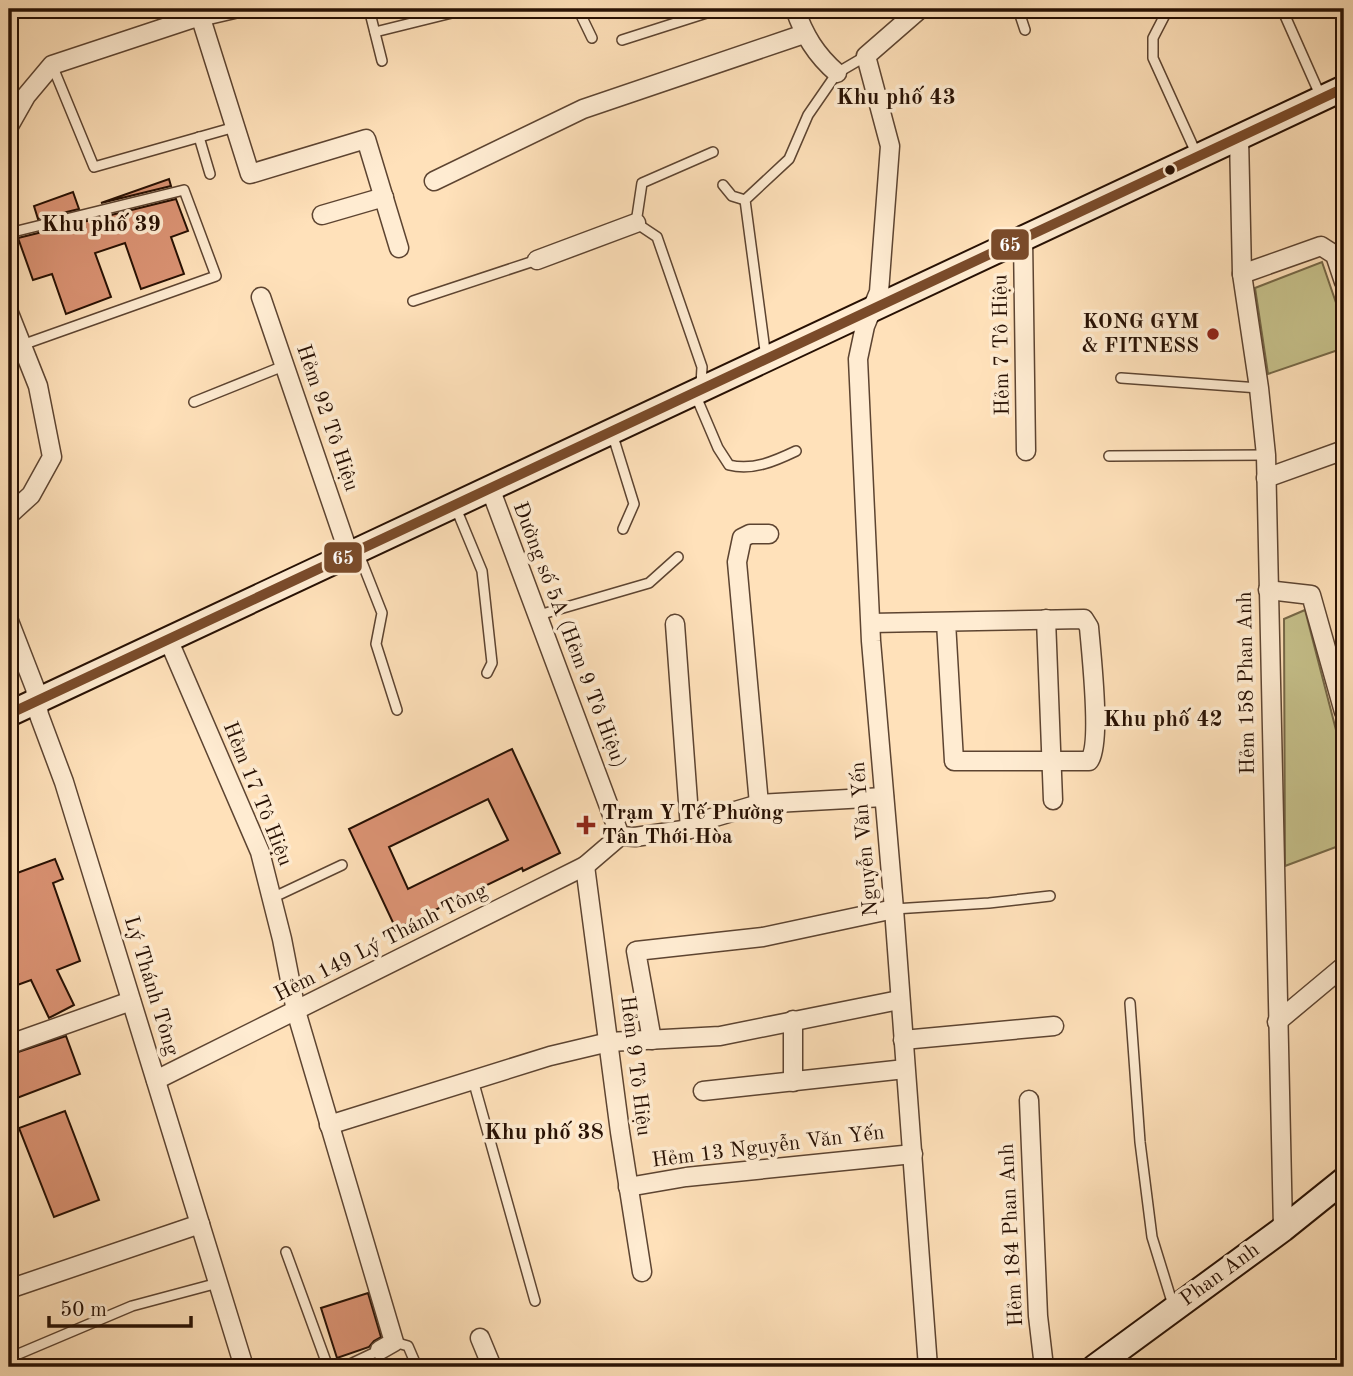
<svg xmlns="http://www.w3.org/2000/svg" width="1353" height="1376" viewBox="0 0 1353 1376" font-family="'Old Standard TT',serif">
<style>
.green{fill:#c6c18b;stroke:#766847;stroke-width:2}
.building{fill:#db9374;stroke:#271003;stroke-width:2;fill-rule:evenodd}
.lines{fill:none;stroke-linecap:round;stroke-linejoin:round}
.lane-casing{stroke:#5d4431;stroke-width:12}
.street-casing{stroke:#5d4431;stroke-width:21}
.secondary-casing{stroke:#271003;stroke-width:28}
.lane{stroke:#ffecd2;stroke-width:9}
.street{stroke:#ffecd2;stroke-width:18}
.secondary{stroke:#ffecd2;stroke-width:24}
.bus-1-casing{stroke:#ffecd2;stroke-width:16}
.bus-1{stroke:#7a4b2a;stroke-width:10}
.bus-dot{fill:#271003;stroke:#ffecd2;stroke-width:2.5}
.poi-dot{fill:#8f2418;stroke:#ffecd2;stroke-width:2.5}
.labels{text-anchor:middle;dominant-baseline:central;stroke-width:7;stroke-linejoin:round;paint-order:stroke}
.poi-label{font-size:21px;font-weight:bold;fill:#271003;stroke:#ffecd2;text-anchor:end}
.street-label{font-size:21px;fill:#271003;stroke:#ffecd2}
.neighbourhood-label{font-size:23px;font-weight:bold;fill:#271003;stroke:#ffecd2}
.line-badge{stroke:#ffecd2;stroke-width:2.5}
.badge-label{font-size:19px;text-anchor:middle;font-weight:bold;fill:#fff}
</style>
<rect width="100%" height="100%" fill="#ffe1ba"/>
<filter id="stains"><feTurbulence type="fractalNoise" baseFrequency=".00286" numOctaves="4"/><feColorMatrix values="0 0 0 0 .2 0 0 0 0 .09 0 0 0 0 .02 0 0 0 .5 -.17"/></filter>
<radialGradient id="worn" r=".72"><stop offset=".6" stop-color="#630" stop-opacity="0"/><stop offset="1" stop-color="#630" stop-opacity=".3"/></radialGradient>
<g class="green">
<polygon points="1322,262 1344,326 1344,348 1268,374 1255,288"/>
<polygon points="1305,610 1344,761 1344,844 1285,866 1284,619"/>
</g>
<g class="building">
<polygon points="169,179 171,186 101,203"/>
<polygon points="73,192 79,209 38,219 34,206"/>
<polygon points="176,199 188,231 171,237 184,274 141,289 125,243 95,253 111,297 66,314 52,274 33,280 18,238"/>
<path d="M512,749L560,853L523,871L522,868L396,929L349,829ZM488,799L508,840L408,889L389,847Z"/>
<polygon points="55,859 63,879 53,883 80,961 57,970 74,1005 49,1018 31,980 9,988 9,876"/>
<polygon points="66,1036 80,1074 9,1101 9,1055"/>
<polygon points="65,1111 99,1200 54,1217 19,1128"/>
<polygon points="368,1293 381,1337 374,1341 369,1347 337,1358 321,1308"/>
</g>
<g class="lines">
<defs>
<g id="lane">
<polyline points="369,9 382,61"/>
<polyline points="578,9 592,38"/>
<polyline points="894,9 905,23"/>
<polyline points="1018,9 1025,30"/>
<polyline points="1168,9 1153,38 1153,58 1197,155"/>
<polyline points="1282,9 1321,97"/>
<polyline points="375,32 468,9 519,9"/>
<polyline points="622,40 719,9"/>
<polyline points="52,65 94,167 235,127"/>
<polyline points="199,137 210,174"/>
<polyline points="723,185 732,196 745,200"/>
<polyline points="9,233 184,190 216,276 22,345"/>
<polyline points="413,301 537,260"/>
<polyline points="766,358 745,200 789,159 808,115 837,73 866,56"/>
<polyline points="1121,378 1259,388"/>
<polyline points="701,385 702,367 657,237 636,223 642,183 713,152"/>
<path d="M695,394L718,448L729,465C753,471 775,461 796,451"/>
<polyline points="194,402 286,365"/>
<polyline points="612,433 634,504 623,529"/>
<polyline points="1109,456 1266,455"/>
<polyline points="455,506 482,571 492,663 487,673"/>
<polyline points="358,552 382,613 376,644 397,710"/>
<polyline points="539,615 649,583 678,557"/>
<polyline points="272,898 342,865"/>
<polyline points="894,909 989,903 1050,896"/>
<polyline points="1130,1003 1140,1142 1152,1237 1173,1305"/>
<polyline points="473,1080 535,1301"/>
<polyline points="286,1252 328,1367"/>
<polyline points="394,1342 408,1346 417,1367"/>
<polyline points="9,1358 132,1306 218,1283"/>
<polyline points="344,1367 380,1350"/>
</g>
<g id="street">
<polyline points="198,9 250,174 366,139 399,248"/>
<path d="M795,9C804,35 816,55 837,73"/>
<polyline points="920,9 866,56 890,146 879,292 865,326 858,359 871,641 894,909 928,1367"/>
<polyline points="9,126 26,96 52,65 191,19 234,9"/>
<polyline points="1239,137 1242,274 1259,388 1266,455 1283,1229"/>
<polyline points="434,181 583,109 804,34"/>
<polyline points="322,215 384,197"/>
<polyline points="1023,238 1026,451"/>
<polyline points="537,260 636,223"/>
<polyline points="1242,274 1321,246 1335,255 1344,282"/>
<polyline points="261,297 349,554"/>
<polyline points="9,313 38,386 52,457 31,495 9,515"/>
<polyline points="1266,478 1344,450"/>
<polyline points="490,488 620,836"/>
<polyline points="1268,590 1311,595 1344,712"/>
<polyline points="1046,619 1053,800"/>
<polyline points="9,621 35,688 39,715 64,782 244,1367"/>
<path d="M871,623L1084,619L1089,627C1091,652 1102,745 1089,761H954L946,622"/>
<polyline points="675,624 690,829"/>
<polyline points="168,639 260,852 282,939 296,1011 394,1342 380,1350"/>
<polyline points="759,804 737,562 742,538 750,534 769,534"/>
<polyline points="620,836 635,837 690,829 698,822 759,804 884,797"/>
<polyline points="585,866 620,1132 642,1272"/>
<polyline points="1277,1022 1344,966"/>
<polyline points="652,1040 636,951 763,937 894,909"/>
<polyline points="903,1040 1054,1026"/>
<polyline points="13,1043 131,1001"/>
<polyline points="156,1080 585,866 620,836"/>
<polyline points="793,1082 793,1020"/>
<polyline points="703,1091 905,1069"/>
<polyline points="1029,1100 1038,1316 1044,1367"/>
<polyline points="329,1125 550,1056 609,1042 720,1036 899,1000"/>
<polyline points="628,1187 686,1177 913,1154"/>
<polyline points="9,1289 200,1224"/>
<polyline points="480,1338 492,1367"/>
</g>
<g id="secondary">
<polyline points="9,714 1344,88"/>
<polyline points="1095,1367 1283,1229 1344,1180"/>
</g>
</defs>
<use href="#lane" class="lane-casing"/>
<use href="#street" class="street-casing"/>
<use href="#secondary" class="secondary-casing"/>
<use href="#lane" class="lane"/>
<use href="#street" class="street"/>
<use href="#secondary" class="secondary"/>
<defs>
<polyline id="bus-1" points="9,714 1344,88"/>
</defs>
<use href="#bus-1" class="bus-1-casing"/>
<use href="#bus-1" class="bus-1"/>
</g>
<circle class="bus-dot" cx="1170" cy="170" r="6"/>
<g class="poi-dot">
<circle cx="1213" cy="334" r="7"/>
<path d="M582.5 814.5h7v7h7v7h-7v7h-7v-7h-7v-7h7z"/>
</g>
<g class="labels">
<g class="poi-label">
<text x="1199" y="322">KONG GYM<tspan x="1199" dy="24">&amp; FITNESS</tspan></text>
<text x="602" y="813" text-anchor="start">Trạm Y Tế Phường<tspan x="602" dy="24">Tân Thới Hòa</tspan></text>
</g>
<g class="street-label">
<text transform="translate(1002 345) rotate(-91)">Hẻm 7 Tô Hiệu</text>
<text transform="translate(327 418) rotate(71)">Hẻm 92 Tô Hiệu</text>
<text transform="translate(569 635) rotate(69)">Đường số 5A (Hẻm 9 Tô Hiệu)</text>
<text transform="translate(1247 683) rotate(-91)">Hẻm 158 Phan Anh</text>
<text transform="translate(257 794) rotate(68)">Hẻm 17 Tô Hiệu</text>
<text transform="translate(865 839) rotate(-95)">Nguyễn Văn Yến</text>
<text transform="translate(381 943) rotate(-27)">Hẻm 149 Lý Thánh Tông</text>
<text transform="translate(151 986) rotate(73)">Lý Thánh Tông</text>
<text transform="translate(635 1066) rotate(83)">Hẻm 9 Tô Hiệu</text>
<text transform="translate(768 1147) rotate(-7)">Hẻm 13 Nguyễn Văn Yến</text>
<text transform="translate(1012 1235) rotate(-93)">Hẻm 184 Phan Anh</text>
<text transform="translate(1220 1275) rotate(-36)">Phan Anh</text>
</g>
<g class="neighbourhood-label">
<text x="896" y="97">Khu phố 43</text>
<text x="101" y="224">Khu phố 39</text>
<text x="1163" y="719">Khu phố 42</text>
<text x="544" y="1132">Khu phố 38</text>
</g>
</g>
<g class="line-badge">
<rect x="990" y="228" width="40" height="33" rx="7" fill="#7a4b2a"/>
<rect x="323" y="541" width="40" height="33" rx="7" fill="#7a4b2a"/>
</g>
<g class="badge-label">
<text x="1010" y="251">65</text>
<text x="343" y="564">65</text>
</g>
<rect width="1353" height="1376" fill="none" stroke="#ffe1ba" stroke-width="35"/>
<rect x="10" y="10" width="1332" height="1355" fill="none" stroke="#271003" stroke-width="3.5"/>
<rect x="18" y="18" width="1318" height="1341" fill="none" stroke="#271003" stroke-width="2"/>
<path d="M49 1316v10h142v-10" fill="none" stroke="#271003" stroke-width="3.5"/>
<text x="60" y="1316" font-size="21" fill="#271003" stroke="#ffecd2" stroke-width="5" paint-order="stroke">50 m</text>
<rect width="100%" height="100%" filter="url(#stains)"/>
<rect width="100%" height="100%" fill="url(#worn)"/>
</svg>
